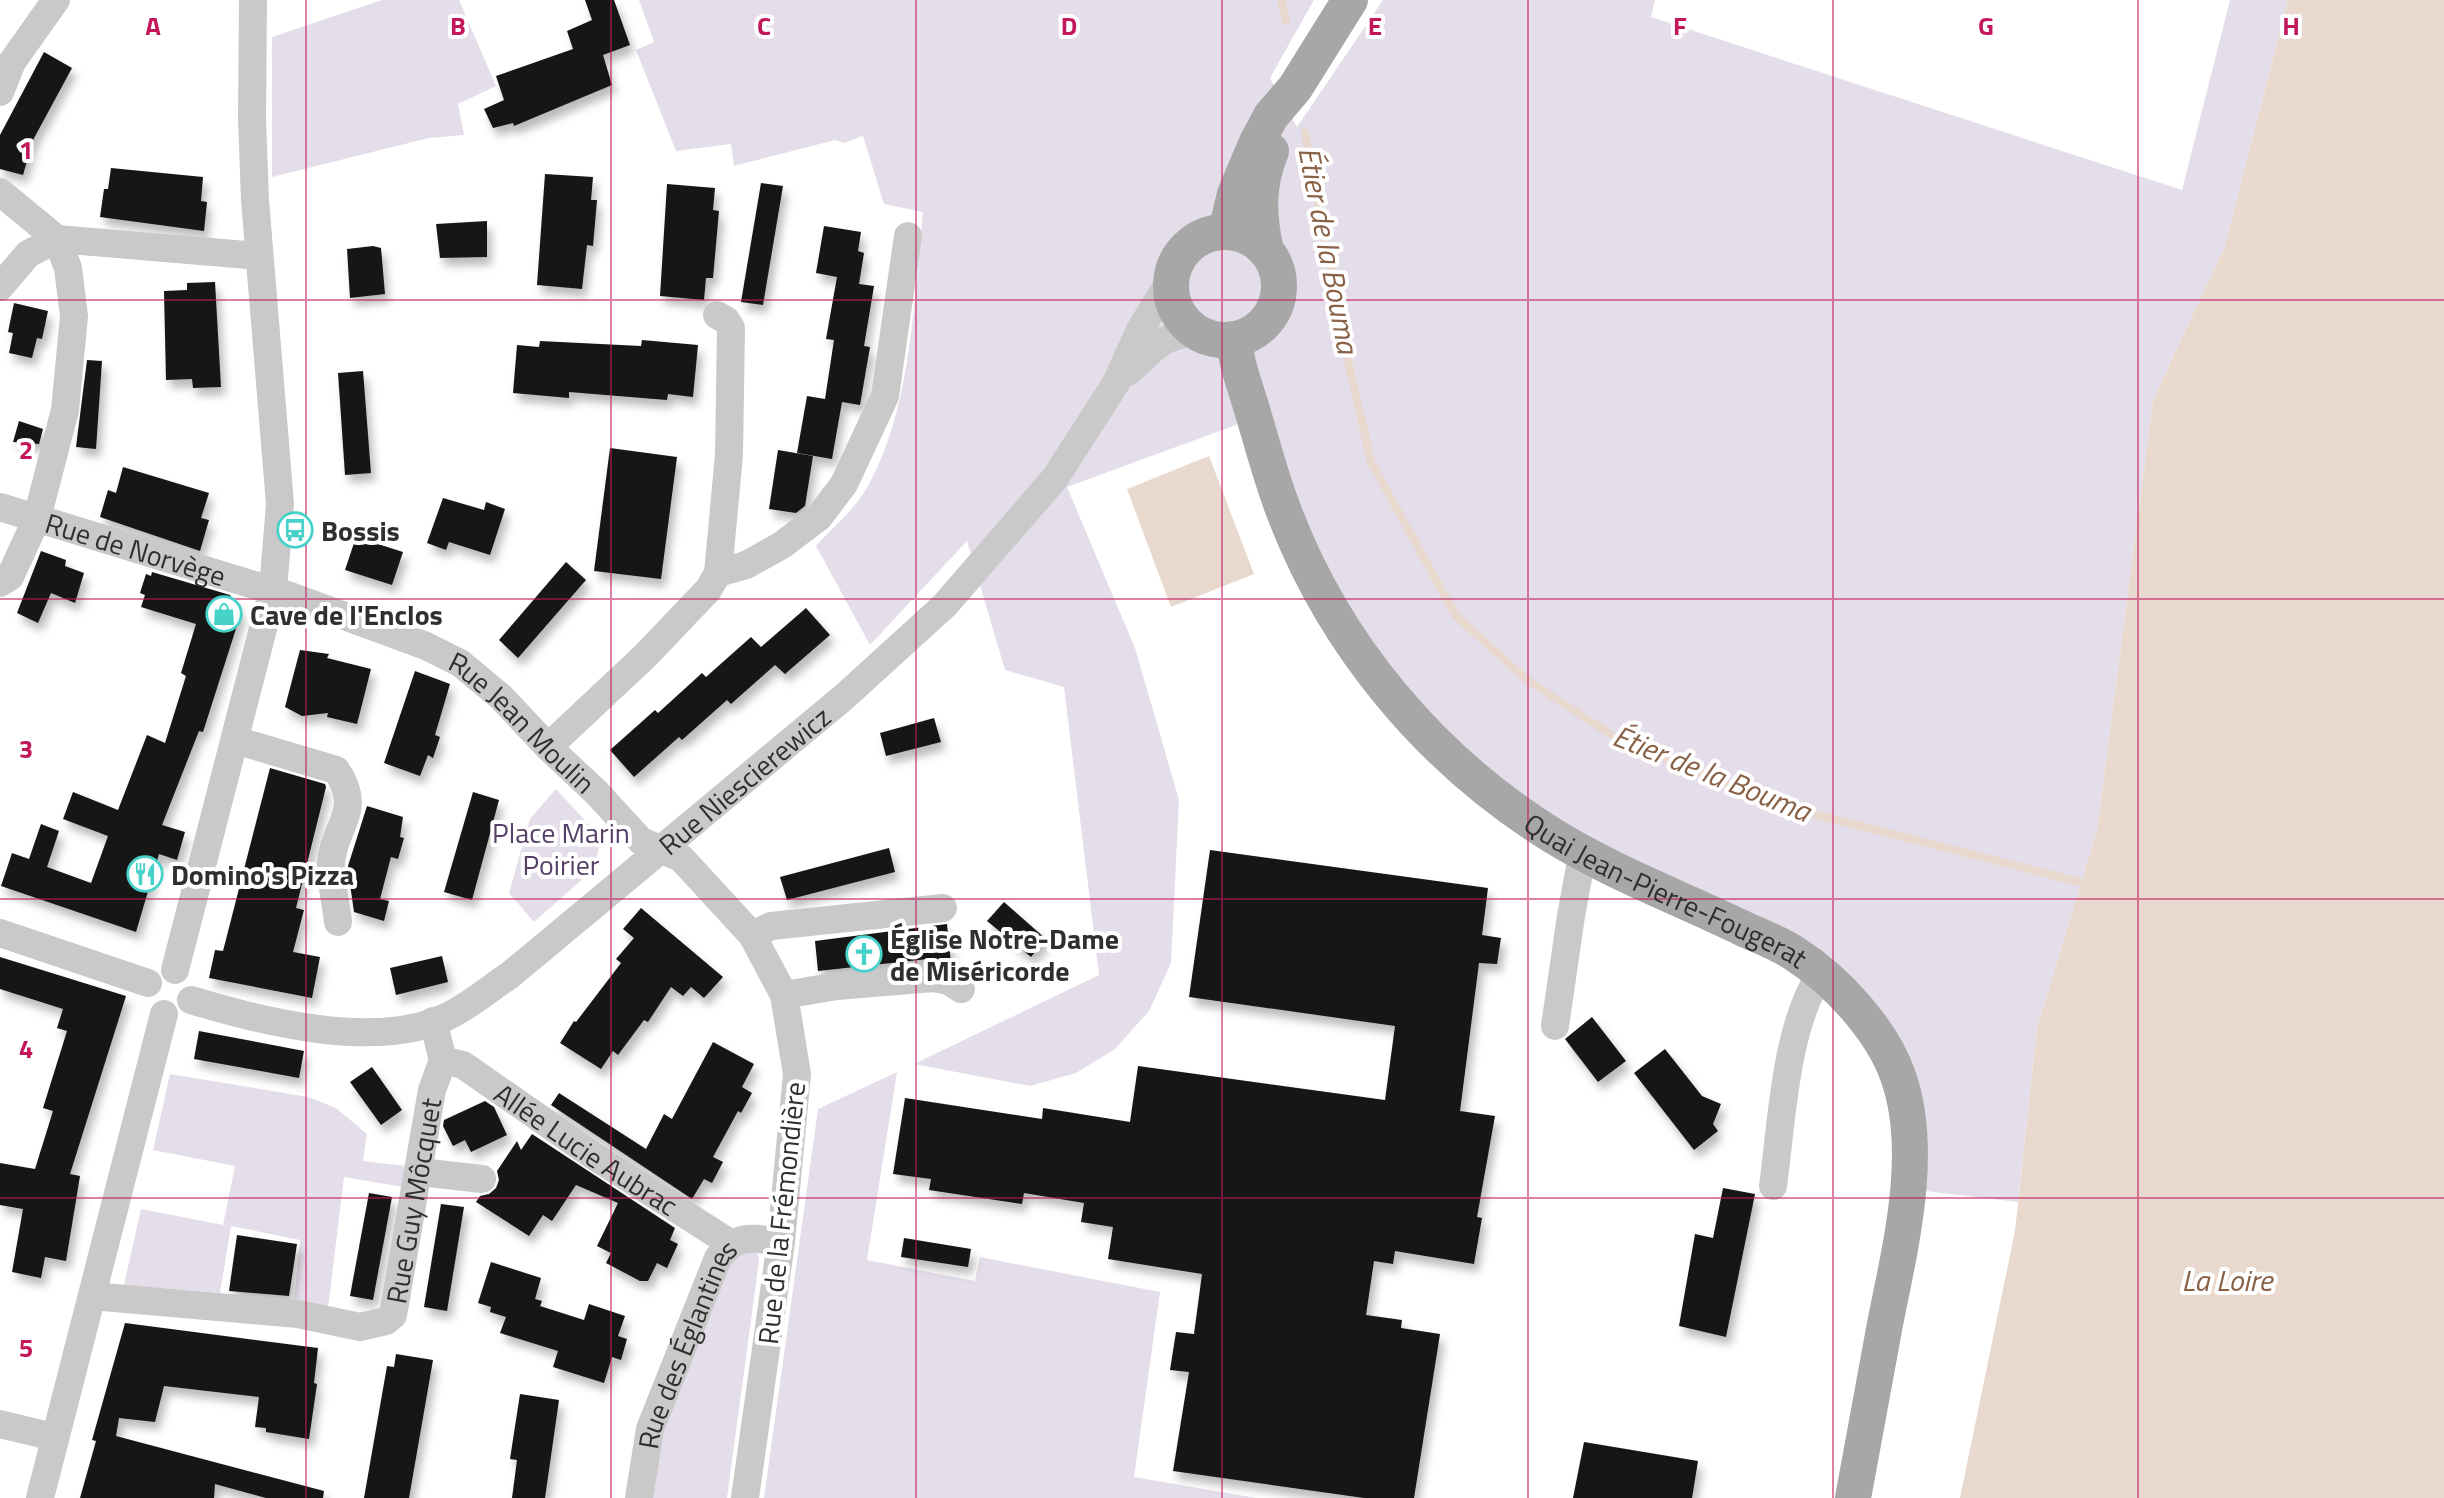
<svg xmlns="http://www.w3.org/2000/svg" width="2444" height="1498" viewBox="0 0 2444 1498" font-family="'Titillium Web',sans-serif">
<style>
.green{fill:#e4deea}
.water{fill:#e8d8cd}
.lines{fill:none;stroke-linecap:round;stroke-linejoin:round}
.stream{stroke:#e8d8cd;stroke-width:8}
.building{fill:#161616;filter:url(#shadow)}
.minor{stroke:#c9c9c9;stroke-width:28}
.major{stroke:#a7a7a7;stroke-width:36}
.grid{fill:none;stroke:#c2185b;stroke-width:2;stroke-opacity:0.55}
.labels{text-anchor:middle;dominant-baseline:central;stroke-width:8;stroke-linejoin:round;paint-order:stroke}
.poi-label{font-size:28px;font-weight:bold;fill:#2f2f2f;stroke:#fff;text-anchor:start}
.street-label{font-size:28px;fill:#2f2f2f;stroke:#fff}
.park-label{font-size:28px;fill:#554166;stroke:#fff}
.water-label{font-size:30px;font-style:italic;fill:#886146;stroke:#fff}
.grid-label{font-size:26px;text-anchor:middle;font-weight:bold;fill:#c2185b;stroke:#fff;stroke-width:8;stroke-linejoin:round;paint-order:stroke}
</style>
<defs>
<filter id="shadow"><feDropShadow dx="4.5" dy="8" stdDeviation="4" flood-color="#0004"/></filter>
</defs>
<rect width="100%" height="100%" fill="#fff"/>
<g class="green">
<polygon points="382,0 459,0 496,86 458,104 464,135 429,138 272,177 272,37"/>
<path d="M639,0H1314L1270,78L1297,127L1383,0H1655L1651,17L2182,190L2230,0H2288L2225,246L2153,400L2097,831L2037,1028L2018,1202L1917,1190L1853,993L1588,845L1494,783L1422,713L1311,551L1266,414L1067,487L1135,648L1179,800L1171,963L1149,1011L1115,1049L1076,1073L1030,1086L914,1064L1099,975L1064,687L1005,670L967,541L870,645L816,546C831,529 853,511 865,491C911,414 914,301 923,212L884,204L863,136L844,143L835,140L734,166L731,144L676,151L636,50L654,42Z"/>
<polygon points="556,789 601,838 594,869 534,922 509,893 530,819"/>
<polygon points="897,1072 867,1260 975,1281 980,1257 1160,1292 1134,1477 1256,1498 764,1498 818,1109"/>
<polygon points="170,1074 308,1097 336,1108 367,1134 363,1161 407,1166 403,1187 344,1177 328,1308 294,1302 300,1240 231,1226 220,1293 124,1285 141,1209 223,1225 235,1166 153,1150"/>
<polygon points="757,1250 759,1261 727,1498 649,1498 657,1439 732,1252"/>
</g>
<g class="water">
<polygon points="2288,0 2444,0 2444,1498 1960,1498 2015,1231 2037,1028 2097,831 2153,400 2225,246"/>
<polygon points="1209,456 1254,574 1171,607 1127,489"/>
</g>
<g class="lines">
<g class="stream">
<polyline points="1281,0 1286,21"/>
<polyline points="1305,133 1349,365 1371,462 1456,616 1527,680 1618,739 1778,805 2079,882"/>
</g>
</g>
<g class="building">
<polygon points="585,0 614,0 630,45 603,55 612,85 514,126 513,123 493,128 484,109 504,100 496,76 573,49 567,31 592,20"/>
<polygon points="44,52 72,68 33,140 23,175 0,169 0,135"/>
<polygon points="111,168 203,177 201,201 207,202 204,231 100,217 104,189 108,189"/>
<polygon points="545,174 593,177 591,200 597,200 593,246 587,245 582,289 537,285"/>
<polygon points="761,183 783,186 763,305 741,302"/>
<polygon points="667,184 715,188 713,210 719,211 713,278 706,278 704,300 660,296"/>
<polygon points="487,221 487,257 440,258 436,224"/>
<polygon points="824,226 861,232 858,251 864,253 859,284 874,286 864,346 870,347 860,405 842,402 832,459 797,453 807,396 825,399 834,340 826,339 837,277 816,273"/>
<polygon points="373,246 381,248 385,294 350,298 347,249"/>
<polygon points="215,282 221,387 193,388 192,379 166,380 164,291 187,290 187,283"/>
<polygon points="14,303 48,311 42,339 37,338 32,358 9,353 13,333 8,332"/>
<polygon points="642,340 698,345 693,397 668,394 667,400 569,392 569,398 513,393 517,345 539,347 540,341 641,346"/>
<polygon points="87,360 102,361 96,449 76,447"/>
<polygon points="363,371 371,473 345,475 338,373"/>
<polygon points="19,421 43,429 39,444 13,442"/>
<polygon points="610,448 677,457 661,579 594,571"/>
<polygon points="778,450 813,456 805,506 796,513 769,509"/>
<polygon points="123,467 209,493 201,518 209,520 200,551 100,517 108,490 116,493"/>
<polygon points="443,498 484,510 486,502 505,509 490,555 449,542 446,550 427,543"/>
<polygon points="356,537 403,552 392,585 345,570"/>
<polygon points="41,551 66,560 65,566 84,573 75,603 51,593 38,623 17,613"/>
<polygon points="566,562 586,580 518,658 499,640"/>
<polygon points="152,572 230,595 241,613 203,732 199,731 162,825 185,832 177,860 159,854 136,932 1,886 12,853 29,859 41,824 59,831 47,867 91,883 108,836 63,819 73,792 118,810 147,735 165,743 186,676 181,673 196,624 141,607 145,595 140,593 146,574 151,576"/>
<polygon points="806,608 830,635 785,674 775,665 731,704 727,700 682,740 679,737 634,777 610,750 655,710 658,713 702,673 706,677 751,637 761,647"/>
<polygon points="300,650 329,654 327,658 371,669 357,724 327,717 328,713 302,716 285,707"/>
<polygon points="415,671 450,684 435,735 440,737 433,758 428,755 420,776 384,763"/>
<polygon points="934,718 941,742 886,756 880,733"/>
<polygon points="270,768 325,784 326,787 296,908 304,910 293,952 320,957 312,998 209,978 215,950 223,951"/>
<polygon points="473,792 499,800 472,900 444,892"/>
<polygon points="367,806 403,817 400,837 404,838 398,859 391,857 380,899 389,901 384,921 354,912 350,884 348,866"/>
<polygon points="889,848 895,872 787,900 780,877"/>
<polygon points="1210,850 1488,888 1482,935 1501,938 1497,964 1479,963 1460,1111 1495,1116 1477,1217 1482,1218 1474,1264 1395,1251 1393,1264 1374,1261 1366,1315 1402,1320 1401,1328 1440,1334 1414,1498 1364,1498 1173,1471 1189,1372 1170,1370 1176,1332 1194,1334 1202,1274 1108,1259 1113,1227 1081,1222 1084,1203 1024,1193 1022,1204 929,1190 931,1179 893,1174 905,1098 1042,1119 1043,1108 1130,1122 1138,1066 1385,1100 1395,1026 1189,997"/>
<polygon points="1004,902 1046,939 1031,957 987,921"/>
<polygon points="641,908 723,977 704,998 691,987 683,996 671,987 648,1022 644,1020 618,1055 613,1051 601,1069 560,1043 574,1021 576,1022 621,963 616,959 634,938 623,929"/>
<polygon points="947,924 951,964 929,961 928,959 818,971 815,941"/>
<polygon points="442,956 448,982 396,995 390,968"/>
<polygon points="0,957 126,996 70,1174 80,1176 66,1261 45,1257 41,1278 12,1272 23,1209 0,1205 0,1163 35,1169 53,1111 43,1108 67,1031 57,1028 63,1009 0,989"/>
<polygon points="1592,1017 1626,1061 1598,1082 1565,1039"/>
<polygon points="199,1031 304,1051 299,1078 194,1059"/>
<polygon points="713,1042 754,1064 742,1087 752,1093 741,1113 738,1111 713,1157 723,1162 712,1183 704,1179 692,1199 551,1105 559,1093 646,1149 664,1114 672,1119"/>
<polygon points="1665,1049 1702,1096 1721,1104 1713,1124 1718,1131 1694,1150 1634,1073"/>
<polygon points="372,1067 402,1110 381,1125 350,1082"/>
<polygon points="485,1101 494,1107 507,1135 471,1152 465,1140 453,1146 443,1126 444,1120"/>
<polygon points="532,1134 675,1228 670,1240 678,1244 667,1268 657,1263 648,1281 640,1281 606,1263 611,1253 597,1246 618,1203 576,1185 552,1221 543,1215 529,1236 476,1202 480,1196 489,1194 496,1188 499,1180 497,1171 517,1141 521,1150"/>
<polygon points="1723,1188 1755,1194 1726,1337 1679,1326 1695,1234 1713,1238"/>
<polygon points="369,1193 392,1197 373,1300 350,1296"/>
<polygon points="441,1204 464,1207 447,1311 424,1307"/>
<polygon points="237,1235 297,1244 289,1296 229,1291"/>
<polygon points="904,1238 971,1249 968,1267 901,1257"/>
<polygon points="491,1262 541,1278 535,1299 542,1301 540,1306 584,1320 589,1304 625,1316 618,1336 627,1339 621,1360 612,1357 604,1383 553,1367 558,1351 500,1333 506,1317 490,1312 491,1307 478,1303"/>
<polygon points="125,1323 318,1348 314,1383 317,1384 309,1439 266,1432 266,1428 255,1427 259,1397 164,1386 155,1422 119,1418 116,1436 324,1491 323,1498 266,1498 215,1484 214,1498 80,1498 96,1441 92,1440"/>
<polygon points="396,1354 433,1360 409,1498 364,1498 387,1366 394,1367"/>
<polygon points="520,1394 559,1400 545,1498 512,1498 517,1460 510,1459"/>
<polygon points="1584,1442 1698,1461 1692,1498 1573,1498"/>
</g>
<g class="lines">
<g class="minor">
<polyline points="0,92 12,62 56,0"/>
<polyline points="0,192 57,239 68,268 74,316 65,410 37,518 10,577 0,583"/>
<polyline points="0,287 28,254 57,239 259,256"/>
<path d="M1128,372C1157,347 1156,338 1196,332"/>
<path id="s1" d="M0,507L290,596L426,646L460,663L501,697L548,747L597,793L641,841L681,858L752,935L784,995L797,1074L781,1242L745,1498"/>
<polyline points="718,573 746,565 782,545 819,517 844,484 885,396 908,236"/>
<path d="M235,740L336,770C365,811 332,827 331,865C331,884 336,903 338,922"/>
<polyline points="548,747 645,656 708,590 718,573 729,455 731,328 726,320 717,315"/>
<polyline points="0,933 148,983"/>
<polyline points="752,935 771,926 943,908"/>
<polyline points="175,970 273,590 280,504 255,200 252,119 253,0"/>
<polyline points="784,995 837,986 933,978 949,981 961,989"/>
<path id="s2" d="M191,1000C263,1022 384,1053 454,1013C474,1002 492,987 510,975L844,697L945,605L1055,478L1116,383L1140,330L1171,279"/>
<polyline points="1555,1026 1571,916 1580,867 1586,855"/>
<path id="s3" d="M443,1060L463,1065L591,1154L730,1243"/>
<polyline points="420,1172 482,1179"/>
<path d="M1773,1186C1782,1120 1785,1028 1821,973"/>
<path id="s4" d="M92,1296L298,1314L360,1327L386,1321L393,1315L432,1090L443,1060L433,1021"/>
<polyline points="0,1424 54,1437"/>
<polyline points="40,1498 164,1014"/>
<path id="s5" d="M639,1498L650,1429L718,1258C738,1233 751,1238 781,1242"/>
</g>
<g class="major">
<polyline points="1226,232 1235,194 1257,142 1271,116 1295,88 1350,0"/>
<circle cx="1225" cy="286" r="54"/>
<path d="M1266,251C1258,214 1257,186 1271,151"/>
<path id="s6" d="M1235,339C1235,361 1244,383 1250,403C1261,439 1270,475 1283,509C1333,643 1429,758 1550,834C1611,872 1678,897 1742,928C1759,936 1779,943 1795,954C1836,980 1882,1030 1898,1076C1925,1152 1900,1248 1885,1324C1874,1382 1864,1440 1853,1498"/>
</g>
</g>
<path class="grid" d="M306,0V1498M611,0V1498M916,0V1498M1222,0V1498M1528,0V1498M1833,0V1498M2138,0V1498M0,300H2444M0,599H2444M0,899H2444M0,1198H2444"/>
<defs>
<symbol id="bus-ring" viewBox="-11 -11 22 22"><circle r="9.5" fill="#fff" stroke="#46d1c9" stroke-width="1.5"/><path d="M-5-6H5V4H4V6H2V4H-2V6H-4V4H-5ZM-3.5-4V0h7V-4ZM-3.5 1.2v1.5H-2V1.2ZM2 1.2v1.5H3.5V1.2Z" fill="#46d1c9"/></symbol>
<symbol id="shop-ring" viewBox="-11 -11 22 22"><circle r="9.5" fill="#fff" stroke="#46d1c9" stroke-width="1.5"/><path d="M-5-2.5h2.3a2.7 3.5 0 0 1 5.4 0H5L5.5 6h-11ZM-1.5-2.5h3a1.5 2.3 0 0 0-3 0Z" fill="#46d1c9"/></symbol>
<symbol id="restaurant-ring" viewBox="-11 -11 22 22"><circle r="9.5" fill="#fff" stroke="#46d1c9" stroke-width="1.5"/><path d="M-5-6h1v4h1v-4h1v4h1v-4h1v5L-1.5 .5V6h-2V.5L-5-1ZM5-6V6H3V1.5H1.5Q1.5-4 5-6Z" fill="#46d1c9"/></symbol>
<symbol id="church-ring" viewBox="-11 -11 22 22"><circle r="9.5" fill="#fff" stroke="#46d1c9" stroke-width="1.5"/><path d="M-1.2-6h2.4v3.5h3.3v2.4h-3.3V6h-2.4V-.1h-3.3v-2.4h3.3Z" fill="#46d1c9"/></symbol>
</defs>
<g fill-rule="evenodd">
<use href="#bus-ring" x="275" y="510" width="40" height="40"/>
<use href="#shop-ring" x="204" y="594" width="40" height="40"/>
<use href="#restaurant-ring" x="125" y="854" width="40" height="40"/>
<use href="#church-ring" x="844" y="934" width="40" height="40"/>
</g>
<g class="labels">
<g class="poi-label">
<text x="321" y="530">Bossis</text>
<text x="250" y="614">Cave de l'Enclos</text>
<text x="171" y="874">Domino's Pizza</text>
<text x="890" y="938">Église Notre-Dame<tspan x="890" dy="32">de Miséricorde</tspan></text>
</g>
<g class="street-label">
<text stroke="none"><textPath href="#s1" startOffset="142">Rue de Norvège</textPath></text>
<text stroke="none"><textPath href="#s1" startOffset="572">Rue Jean Moulin</textPath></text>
<text stroke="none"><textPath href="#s2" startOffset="642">Rue Niescierewicz</textPath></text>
<text stroke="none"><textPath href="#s6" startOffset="734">Quai Jean-Pierre-Fougerat</textPath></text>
<text stroke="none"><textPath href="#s3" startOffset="170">Allée Lucie Aubrac</textPath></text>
<text stroke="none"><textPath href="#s4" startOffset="422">Rue Guy Môcquet</textPath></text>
<text transform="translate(781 1213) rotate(-84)">Rue de la Frémondière</text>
<text stroke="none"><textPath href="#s5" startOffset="162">Rue des Églantines</textPath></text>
</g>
<g class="park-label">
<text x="561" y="832">Place Marin<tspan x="561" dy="32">Poirier</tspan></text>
</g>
<g class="water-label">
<text transform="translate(1329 250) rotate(79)">Étier de la Bouma</text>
<text transform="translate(1712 773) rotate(22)">Étier de la Bouma</text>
<text x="2227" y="1280">La Loire</text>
</g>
</g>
<g class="grid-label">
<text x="153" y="35">A</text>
<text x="458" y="35">B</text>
<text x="764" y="35">C</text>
<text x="1069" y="35">D</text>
<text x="1375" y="35">E</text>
<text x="1680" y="35">F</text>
<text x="1986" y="35">G</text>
<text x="2291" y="35">H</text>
<text x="26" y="159">1</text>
<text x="26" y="459">2</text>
<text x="26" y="758">3</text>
<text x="26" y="1058">4</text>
<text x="26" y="1357">5</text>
</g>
</svg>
